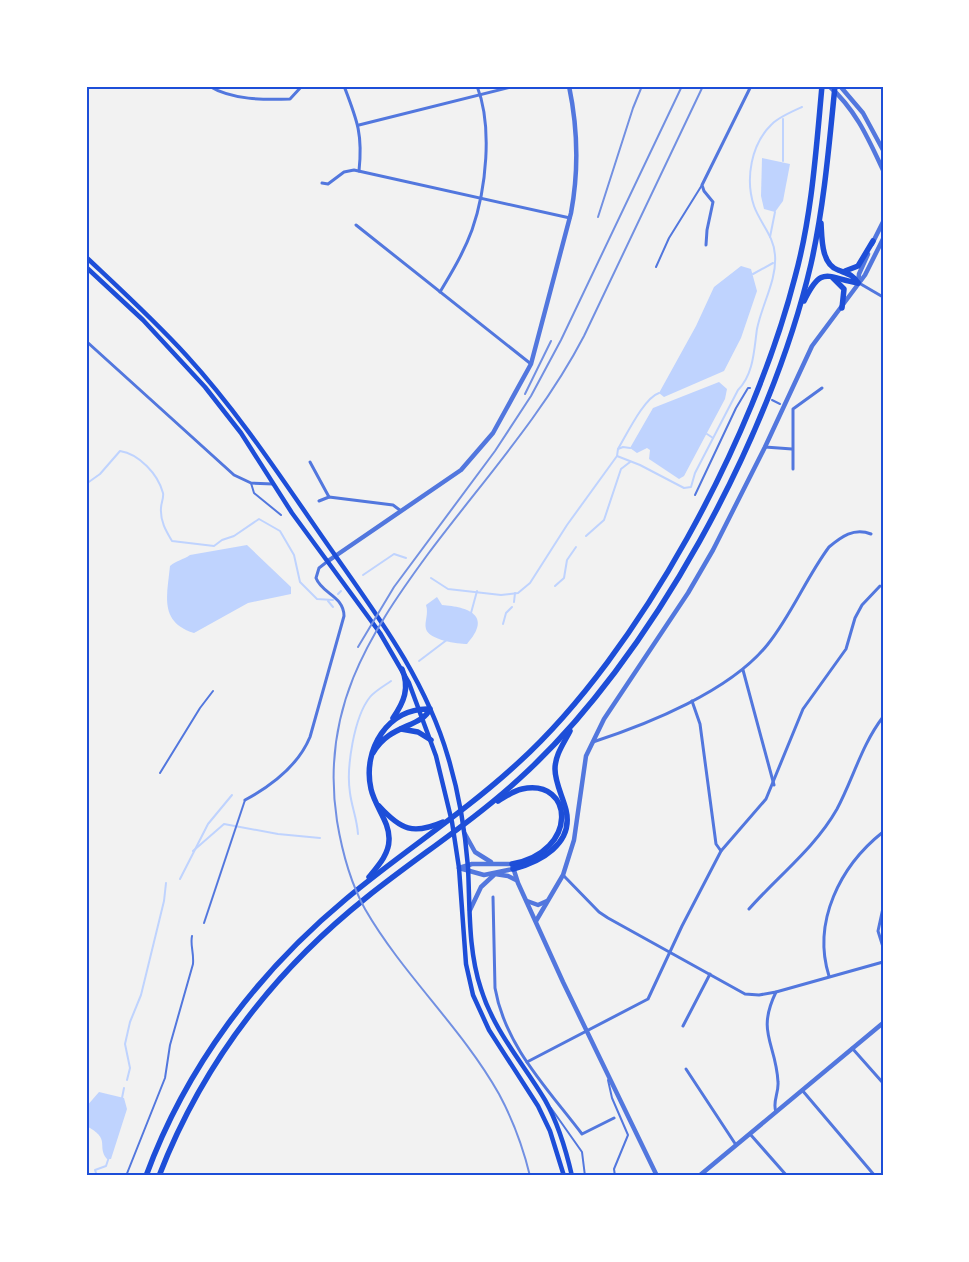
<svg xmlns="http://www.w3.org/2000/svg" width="969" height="1262" font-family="Jost,sans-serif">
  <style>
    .water { fill: #bfd3fe }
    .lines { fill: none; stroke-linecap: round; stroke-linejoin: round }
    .stream { stroke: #bfd3fe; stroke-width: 2 }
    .service { stroke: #5277de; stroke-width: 2 }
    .minor { stroke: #5277de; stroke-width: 3 }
    .tertiary { stroke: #5277de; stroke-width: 4.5 }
    .secondary { stroke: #1d4ed8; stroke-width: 4.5 }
    .trunk { stroke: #1d4ed8; stroke-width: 5.5 }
    .rail { stroke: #7290e2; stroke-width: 2 }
    .neatline { fill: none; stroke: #1d4ed8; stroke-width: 2 }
  </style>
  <rect width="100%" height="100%" fill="#f2f2f2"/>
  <g class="water">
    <polygon points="762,158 790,164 783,201 775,212 764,209 761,196"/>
    <polygon points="741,266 751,269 757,291 741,338 724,371 664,397 659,393 696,326 714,287"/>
    <polygon points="719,382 727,389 725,399 684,476 679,479 649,459 650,450 647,448 637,453 630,448 653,408"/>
    <path d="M247,545l44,42v7l-43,9 -54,30c-35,-11 -27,-37 -24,-67 7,-6 13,-6 20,-11z"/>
    <path d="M437,597l5,8c26,2 51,10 25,39 -9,0 -38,-4 -41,-15 -2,-7 3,-15 0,-24z"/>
    <path d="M99,1092l25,6 3,11 -16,50h-4c-11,-13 5,-20 -21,-33v-19z"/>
  </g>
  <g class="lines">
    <g class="stream">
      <polyline points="783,119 783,161"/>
      <polyline points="770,237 775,212"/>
      <polyline points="753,274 773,263"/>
      <polyline points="707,434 713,438"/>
      <polyline points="618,449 623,447 630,448"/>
      <path d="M617,456l1,-7c9,-15 26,-51 41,-56"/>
      <path d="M86,484l14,-10 20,-23c19,3 38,23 43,42 1,5 -2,10 -2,15 -1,13 5,23 11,33l42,5 8,-6 12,-4 25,-17 21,12 14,24 6,27 17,17 16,1"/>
      <polyline points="586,536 604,520 621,469 630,462"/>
      <polyline points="363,575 394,554 406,558"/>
      <path d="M431,578l17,11 53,6 17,-2 12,-10 37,-58 50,-69 23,9 44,23 7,-1 4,-14 43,-83c16,-16 16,-41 19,-61 5,-25 20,-49 18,-74 -1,-19 -15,-32 -21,-49 -9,-27 -3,-62 18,-82 7,-7 21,-13 30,-17"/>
      <polyline points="555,586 564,578 567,560 576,547"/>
      <polyline points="338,594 341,591"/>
      <polyline points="328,601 333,607"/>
      <polyline points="514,602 515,593"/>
      <polyline points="471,613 477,591"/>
      <polyline points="503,624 506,613 512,607"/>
      <polyline points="419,661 448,639"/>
      <path d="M358,834c-1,-15 -6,-26 -8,-41 -4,-25 4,-76 20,-96 5,-6 14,-11 21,-16"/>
      <polyline points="193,851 224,824 278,834 320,838"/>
      <polyline points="180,879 208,824 232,795"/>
      <polyline points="127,1080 130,1068 125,1044 130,1022 141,995 164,901 166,883"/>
      <polyline points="122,1098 124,1088"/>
      <polyline points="97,1176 95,1170 106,1166 109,1157"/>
    </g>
    <g class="service">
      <polyline points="656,267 669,238 702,185"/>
      <polyline points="772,400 780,404"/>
      <polyline points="251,483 254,493 281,515"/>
      <polyline points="695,495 736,408 748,388 750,388"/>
      <polyline points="160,773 200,708 213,691"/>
      <polyline points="204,923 245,800"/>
      <polyline points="608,1080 612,1098 628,1135 614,1169 615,1176"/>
      <polyline points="551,1108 582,1152 585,1176"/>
      <path d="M126,1176l39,-98 5,-33 23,-81c1,-12 -3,-19 -1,-28"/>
    </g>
    <g class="minor">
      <path d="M209,86c23,14 55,14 81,13l12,-13"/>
      <path d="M344,86c13,34 19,48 15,85"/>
      <polyline points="359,125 515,86"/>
      <polyline points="322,183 328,184 344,172 354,170 570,218"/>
      <polyline points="356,225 531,364"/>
      <polyline points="706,245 707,230 713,202 704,191 702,185 751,86"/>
      <polyline points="859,283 883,297"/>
      <path d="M440,292c12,-20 24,-40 32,-62 14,-40 21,-103 5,-144"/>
      <polyline points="86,341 234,475 251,483 273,484"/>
      <polyline points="765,447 792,449"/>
      <polyline points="310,462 329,497"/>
      <polyline points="793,469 793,409 822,388"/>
      <polyline points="319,501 329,497 393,505 401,511"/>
      <polyline points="743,670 774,785"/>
      <polyline points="692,701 700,724 716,844 721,851"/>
      <path d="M593,742c55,-18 138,-51 175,-98 24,-30 38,-66 61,-97 12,-10 25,-20 42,-13"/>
      <path d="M245,800c26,-14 53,-34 65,-63l34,-121c0,-20 -22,-22 -28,-38l3,-10 9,-7"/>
      <polyline points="563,875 599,912 608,918 745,994 759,995 776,992 883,962"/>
      <path d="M493,897l2,91c10,58 53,101 87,146l32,-16"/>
      <polyline points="883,908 878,931 883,947"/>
      <path d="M749,909c29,-33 66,-61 88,-100 16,-30 25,-65 46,-92"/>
      <path d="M829,976c-17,-54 11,-110 54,-144"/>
      <polyline points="683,1026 710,974"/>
      <polyline points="852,1048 883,1083"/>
      <polyline points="527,1062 648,999 682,926 721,851 766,799 803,709 846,649 855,618 862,605 880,586"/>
      <polyline points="686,1069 736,1145"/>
      <polyline points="802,1090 875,1176"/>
      <path d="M776,1112c-4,-10 3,-19 2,-30 -2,-39 -22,-49 -2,-90"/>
      <polyline points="750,1134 787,1176"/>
    </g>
    <g class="tertiary">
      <path d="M829,86c27,24 39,52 54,84"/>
      <polyline points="840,86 863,113 883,150"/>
      <polyline points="872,244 883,222"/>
      <polyline points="858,283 859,274 868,254"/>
      <path d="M328,561l133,-91 32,-37 38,-69 40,-151c8,-43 7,-84 -2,-127"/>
      <polyline points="465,834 475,852 491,862"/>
      <polyline points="459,868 472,864 512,864 518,883 563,982 657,1176"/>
      <polyline points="459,868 484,875 513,869"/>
      <polyline points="527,901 538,905 547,901"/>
      <polyline points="470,910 481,887 495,874 508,876 516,880"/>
      <polyline points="536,921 563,875 574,840 586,756 604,719 688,593 713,550 765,447 812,346 865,275 883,239"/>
      <polyline points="699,1176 883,1023"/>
    </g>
    <g class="secondary">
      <path d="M86,257c34,32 68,63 100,98 54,59 98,127 144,193 46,66 95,130 118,209 11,36 17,73 20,110 2,41 0,83 13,122 13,42 42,74 64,111 13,23 21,50 27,76"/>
      <polyline points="86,267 143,320 205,387 241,433 292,513 380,633 409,683 436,756 452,822 459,868 466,964 473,995 489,1030 538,1106 550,1131 564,1176"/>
    </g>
    <g class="trunk">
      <path d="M821,223c1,15 0,41 17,47 10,4 14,4 20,13"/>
      <polyline points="845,271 858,266 873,241"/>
      <polyline points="833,278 844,289 842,308"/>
      <path d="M804,301c18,-37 23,-23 54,-18"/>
      <path d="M393,718c11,-16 17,-30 9,-49"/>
      <polyline points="401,729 418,732 431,740"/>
      <path d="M498,801c7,-4 15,-10 24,-12 52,-11 57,63 -10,75"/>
      <path d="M379,806c22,24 34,29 64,16"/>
      <path d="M513,869c27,-7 61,-25 53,-59 -3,-13 -11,-27 -11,-41 0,-14 9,-26 15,-38"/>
      <path d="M369,877c9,-11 20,-23 20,-37 1,-18 -14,-33 -18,-51 -9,-39 17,-82 59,-80 -9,19 -41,15 -57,44"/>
      <path d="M146,1176c40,-109 111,-203 200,-277 56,-47 118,-86 172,-136 123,-112 236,-326 277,-486 17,-62 21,-127 27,-191"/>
      <path d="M159,1176c43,-111 115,-205 208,-279 50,-40 105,-75 152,-118 132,-119 252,-343 292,-515 13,-58 18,-118 24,-178"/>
    </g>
    <g class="rail">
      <polyline points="598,217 633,108 642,86"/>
      <polyline points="525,394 551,341"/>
      <polyline points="358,647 394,587 495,451 531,396 561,340 682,86"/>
      <path d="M530,1176c-7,-29 -17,-56 -31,-82 -37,-66 -96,-119 -134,-185 -15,-27 -23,-58 -28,-88 -17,-109 30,-184 91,-267 53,-71 115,-139 156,-218l119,-250"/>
    </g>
  </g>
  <rect width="969" height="1262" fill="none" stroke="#ffffff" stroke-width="175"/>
  <rect x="88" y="88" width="794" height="1086" class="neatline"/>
</svg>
